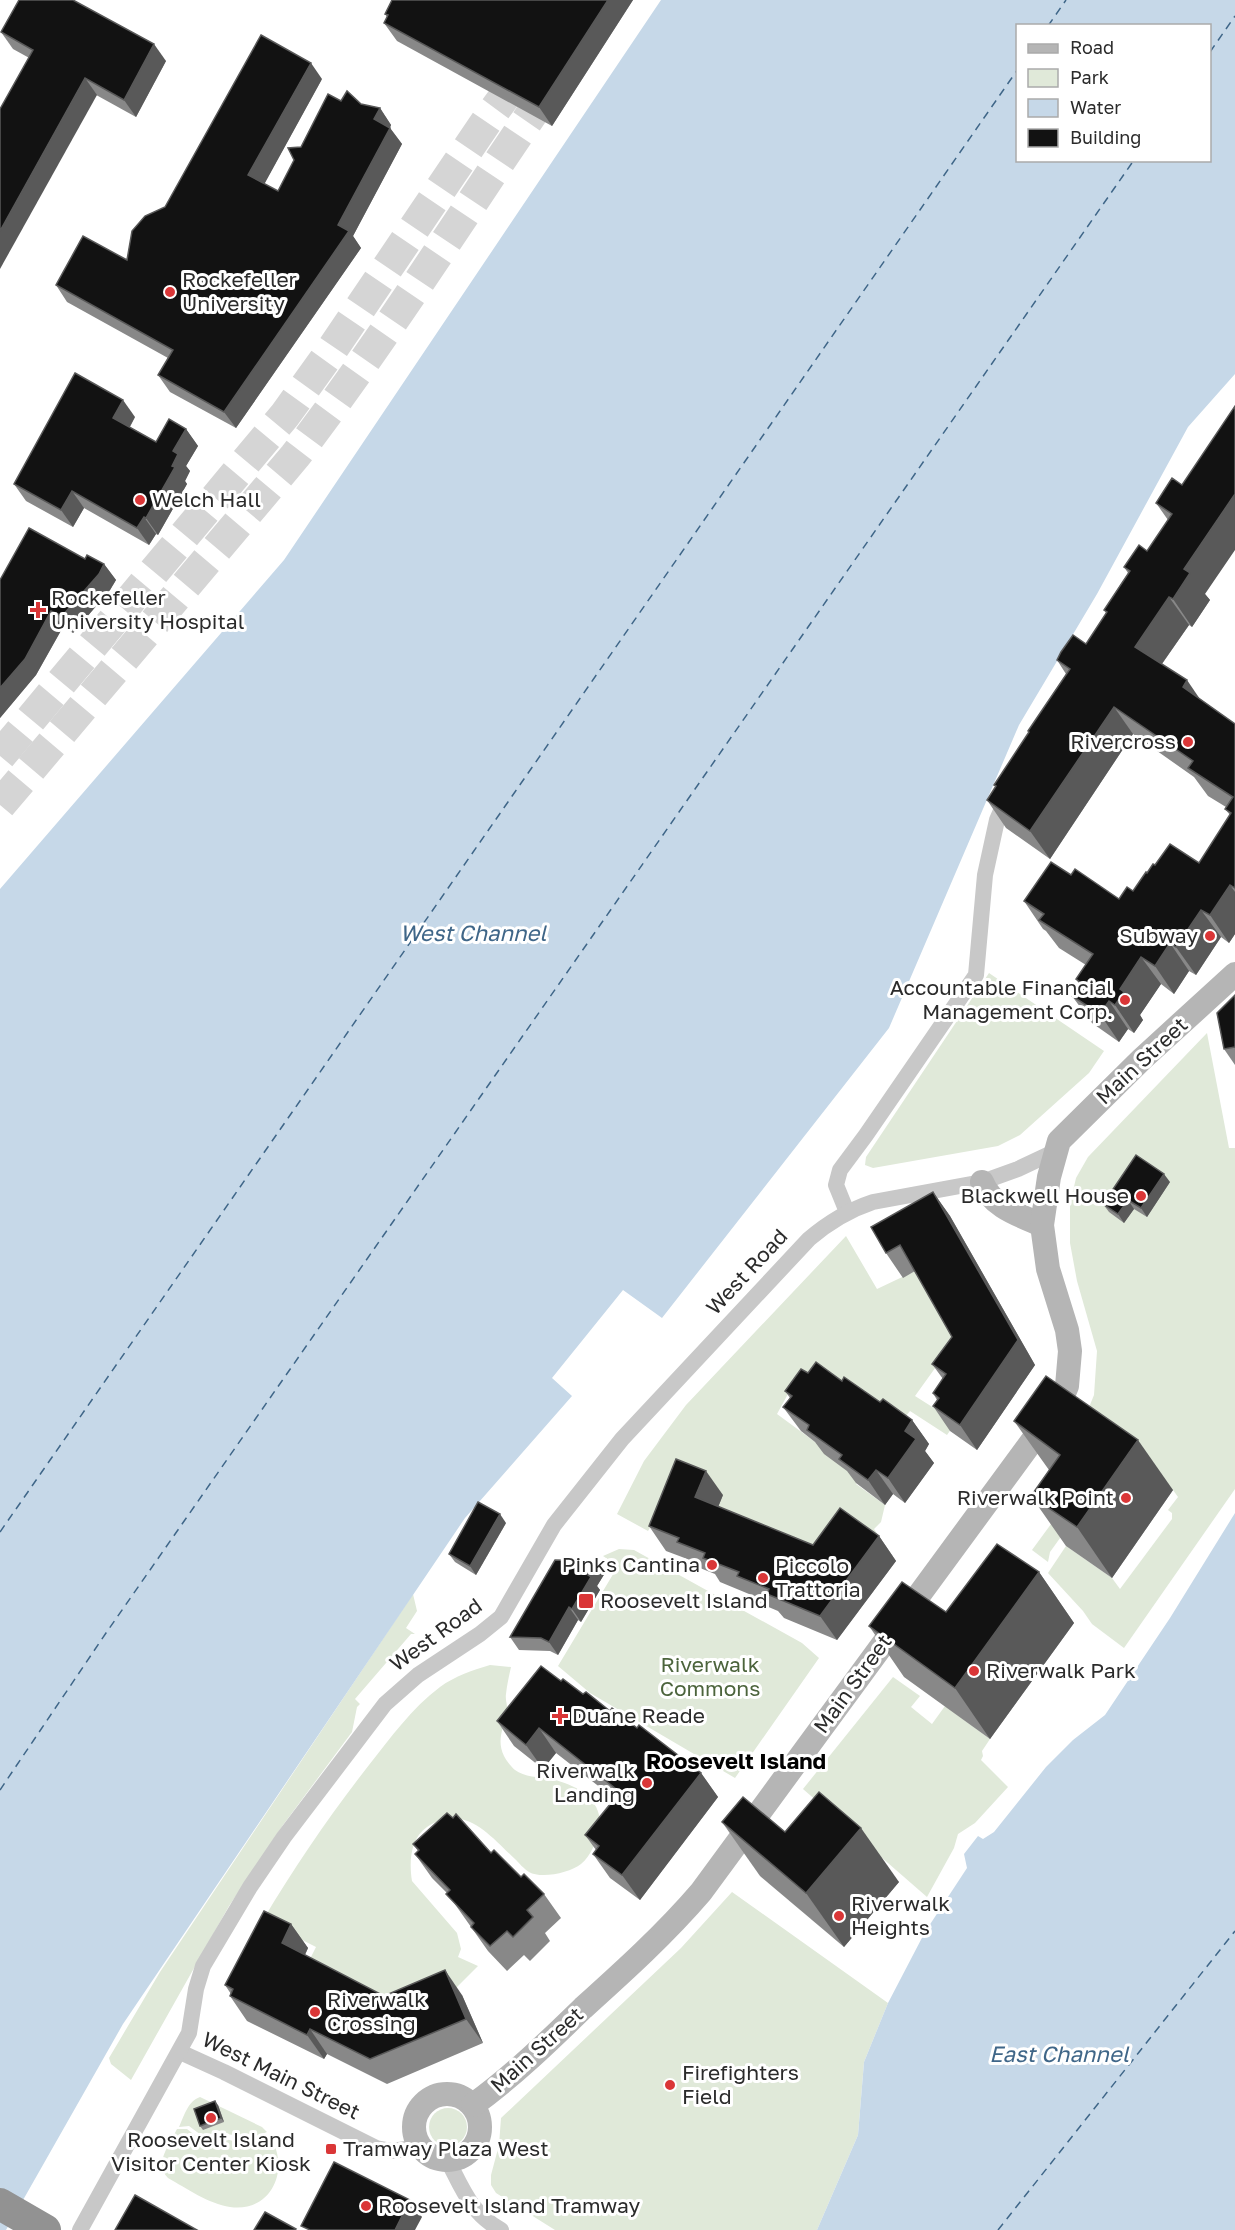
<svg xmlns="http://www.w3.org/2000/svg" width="1235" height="2230" font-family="'Golos Text',sans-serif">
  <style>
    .green { fill: #e0e9d9 }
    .water { fill: #c6d8e8; fill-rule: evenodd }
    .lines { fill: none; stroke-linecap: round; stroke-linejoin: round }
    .ferry { stroke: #3f6688; stroke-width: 1.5; stroke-dasharray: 8 6; stroke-linecap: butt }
    .highway-tunnel { stroke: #d5d5d5; stroke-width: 32; stroke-dasharray: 32 16; stroke-linecap: butt }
    .street { stroke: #c8c8c8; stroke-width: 16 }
    .secondary { stroke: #b5b5b5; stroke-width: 24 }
    .highway { stroke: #929292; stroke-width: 32 }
    .wall { fill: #888 }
    .shaded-wall { fill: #595959 }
    .building { fill: #121212; stroke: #595959; stroke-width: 1.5 }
    .poi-dot { fill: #da3637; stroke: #fff; stroke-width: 2 }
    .labels { text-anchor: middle; stroke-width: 6; stroke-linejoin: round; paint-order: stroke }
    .poi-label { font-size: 21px; fill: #2b2b2b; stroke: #fff; text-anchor: start }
    .street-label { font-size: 21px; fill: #2b2b2b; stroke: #fff }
    .park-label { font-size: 21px; fill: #4c643c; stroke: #fff }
    .water-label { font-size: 22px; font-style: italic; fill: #3f6688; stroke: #fff }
    .neighbourhood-label { font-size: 22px; font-weight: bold; fill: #000; stroke: #fff }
  </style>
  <rect width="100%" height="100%" fill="#fff"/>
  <g class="green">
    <polygon points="989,973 1104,1051 1089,1073 1020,1135 998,1146 873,1168 865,1165 866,1157"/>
    <polygon points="1207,1033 1229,1148 1235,1148 1235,1489 1124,1648 1092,1624 1083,1611 1048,1573 1066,1546 1112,1578 1120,1589 1172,1519 1172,1513 1168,1510 1178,1497 1173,1490 1081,1427 1094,1395 1097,1351 1077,1281 1070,1243 1070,1204 1076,1178 1088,1157"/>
    <polygon points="846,1236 877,1289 917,1270 956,1339 915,1396 956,1422 947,1435 910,1411 897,1427 800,1372 777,1414 826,1450 859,1479 856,1484 885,1505 881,1522 874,1529 896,1561 858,1533 835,1572 673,1490 648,1531 617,1514 644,1461 686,1405"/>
    <polygon points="1054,1520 1068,1527 1050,1552 1048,1562 1032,1550"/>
    <polygon points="619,1549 634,1550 802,1643 819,1658 735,1778 590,1693 558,1666 618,1566 603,1556"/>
    <polygon points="413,1594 417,1611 406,1628 415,1634 411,1634 355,1699 360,1704 357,1707 352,1732 283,1825 229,1906 131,2080 111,2064 109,2058 160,1972"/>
    <path d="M490,1665l21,2c-2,9 -4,18 -5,27 -1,6 2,12 1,18 -3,15 -11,28 -3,44 2,4 7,11 11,14 9,7 24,7 35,9 18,3 45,15 49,36 1,4 -1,9 -1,13 -1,13 -7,28 -17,36 -11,9 -40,15 -52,8 -5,-3 -10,-9 -14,-13 -25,-23 -50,-57 -88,-32 -17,12 -18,35 -15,54l45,52 4,16 -3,8 20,9 -22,22 -58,26 -91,-49 9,-18 -53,-27c32,-54 67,-105 106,-155 22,-28 43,-57 71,-78 15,-11 33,-17 50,-22z"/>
    <polygon points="893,1677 920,1696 911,1707 932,1724 945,1706 990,1739 982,1751 983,1756 981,1760 1008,1787 975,1823 958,1834 954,1848 927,1897 803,1789"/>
    <polygon points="732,1892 888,2003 864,2062 858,2135 817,2230 555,2230 496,2193 491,2185 491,2175 499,2145 501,2118 681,1948"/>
    <path d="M200,2097l62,30 5,5c-22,10 -26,3 -47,1 -7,0 -13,2 -19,2l-12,-9 -10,1c5,-11 9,-26 21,-30z"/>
    <circle cx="448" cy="2127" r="19"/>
    <path d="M177,2129h10l14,11 19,-3 16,5h9l18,-3 6,-4c22,32 4,78 -39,72 -21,-3 -44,-19 -62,-29 -15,-14 2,-34 9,-49z"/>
  </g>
  <g class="water">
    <path d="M661,0h574v374l-47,53 -91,167 -78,131 -130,303 -227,290 -39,-28 -71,88 20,18 -107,122 -342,506 -117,206h-6v-1341l284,-329zM1018,26h192v134h-192z"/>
    <polygon points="1235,1513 1235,2230 817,2230 858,2135 864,2062 888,2003 925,1932 967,1868 964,1854 978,1836 983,1839 994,1832 1046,1767 1073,1740 1105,1715 1170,1618"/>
  </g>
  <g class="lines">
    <g class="ferry">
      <polyline points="1048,26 1066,0"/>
      <polyline points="1210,52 1235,16"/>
      <polyline points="0,1532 1018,69"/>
      <polyline points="0,1790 106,1633 1134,160"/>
      <polyline points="998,2230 1235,1931"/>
    </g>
    <g class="highway-tunnel">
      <polyline points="0,756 285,415 331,351 488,119 576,0"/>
      <path d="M0,805l295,-349c93,-121 173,-251 260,-376"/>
    </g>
    <g class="street">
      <polyline points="847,1212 836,1185 840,1170 866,1135 976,975 985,875 997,820 1007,797"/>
      <polyline points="180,2052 224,2072 376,2148 392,2151 420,2147"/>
      <path d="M448,2161c15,29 23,52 53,69"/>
      <path d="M80,2230l109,-197 7,-44 7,-23 47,-79 34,-50 101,-133 33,-29 62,-41 21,-17 53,-92 68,-86 187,-200c20,-17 40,-29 64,-37l109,-20 36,-13 36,-17"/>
    </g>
    <g class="secondary">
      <path d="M982,1182c10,25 37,33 60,43"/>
      <circle cx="447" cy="2127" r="33"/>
      <path d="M473,2105c40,-29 75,-63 110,-97 41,-37 82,-74 118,-116l359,-489 7,-17 3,-35 -3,-21 -19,-61 -6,-44 7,-48 10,-36 83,-82 93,-85"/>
    </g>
    <polyline class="highway" points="0,2204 45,2230"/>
  </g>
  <g class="wall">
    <polygon points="392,0 633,0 552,126 397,41 384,23 387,17 385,14"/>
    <polygon points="1,32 166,61 136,117 13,49"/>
    <polygon points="322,79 264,184 278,191 301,147 341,101 361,104 380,108 391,125 390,128 402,144 353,236 361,248 236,428 170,392 158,375 168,358 67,302 56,285 127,260 165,207"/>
    <polygon points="135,417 130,427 156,442 186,429 198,446 186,466 190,471 185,481 187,484 158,535 156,534 149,545 84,508 73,527 26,501 14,484"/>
    <polygon points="1172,478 1205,594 1210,600 1192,627 1189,625 1162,664 1199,698 1235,724 1235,934 1229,943 1221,937 1196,975 1189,971 1174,994 1161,984 1140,1015 1143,1020 1134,1033 1128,1029 1119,1042 1092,1023 1072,996 1080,985 1076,979 1086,965 1059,948 1046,931 1043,929 1024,901 1071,875 1119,899 1133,891 1147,873 1155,865 1199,863 1230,815 1225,809 1226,807 1208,796 1194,777 1133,734 1050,859 1006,828 987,800 996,787 994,785 1029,733 1028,731 1066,674 1057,660 1086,644 1106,613 1104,610 1128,573 1124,567 1147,551 1168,520 1156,503"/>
    <polygon points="85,559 104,564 116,580 110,590 73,633 63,627 36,675 0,718 0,580"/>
    <polygon points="1235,995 1235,1065 1224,1049"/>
    <polygon points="1170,1182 1147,1217 1134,1209 1124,1223 1109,1212 1103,1204"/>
    <polygon points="933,1192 950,1216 1035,1365 977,1450 950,1431 933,1406 937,1400 933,1393 943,1379 932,1364 952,1337 915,1271 903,1278 886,1253"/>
    <polygon points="808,1373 842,1381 912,1420 929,1444 925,1451 934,1463 905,1503 893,1494 885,1505 856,1483 847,1471 824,1454 815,1442 801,1431 783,1407 790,1398 785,1391"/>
    <polygon points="1014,1421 1173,1490 1112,1578 1066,1546 1031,1496 1049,1470"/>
    <polygon points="723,1495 718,1507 813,1545 879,1536 896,1561 837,1640 784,1618 778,1611 754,1601 749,1594 720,1582 715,1574 695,1566 690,1560 666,1551 649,1526"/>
    <polygon points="506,1523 476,1575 455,1562 449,1554"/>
    <polygon points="1039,1572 1074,1623 990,1739 904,1677 869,1626 946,1612"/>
    <polygon points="605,1573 597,1586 600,1590 581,1622 578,1620 558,1655 550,1651 519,1650 510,1637"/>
    <polygon points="561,1681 637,1728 701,1773 718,1797 640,1900 610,1878 593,1854 596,1850 585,1835 615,1799 556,1753 543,1769 514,1746 497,1721"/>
    <polygon points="722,1822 785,1832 899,1882 844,1947 760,1876"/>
    <polygon points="413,1844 491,1853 544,1894 561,1918 545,1933 550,1941 530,1961 524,1955 507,1971 488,1951 447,1893 432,1878 415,1854 418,1851"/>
    <polygon points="291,1924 308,1948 305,1955 384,1996 462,1995 483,2043 387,2084 327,2054 324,2059 247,2021 230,1996 231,1994 225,1985"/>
    <polygon points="218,2105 224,2122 203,2130 200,2126"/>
  </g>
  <g class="shaded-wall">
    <polygon points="608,0 633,0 552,126 539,107"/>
    <polygon points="154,44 166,61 136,117 124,100"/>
    <polygon points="311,63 322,79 260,192 248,175"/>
    <polygon points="85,78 97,95 0,269 0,231"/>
    <polygon points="380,108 391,125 386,136 374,119"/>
    <polygon points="390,128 402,144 353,236 361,248 236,428 224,412 338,225"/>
    <polygon points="123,400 135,417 125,435 113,418"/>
    <polygon points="186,429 198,446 186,466 190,471 185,481 187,484 158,535 146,518 172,466 173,451"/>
    <polygon points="72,491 84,508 73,527 61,510"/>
    <polygon points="1235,494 1235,550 1205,594 1210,600 1192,627 1173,599 1184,569"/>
    <polygon points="144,517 156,534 149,545 137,528"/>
    <polygon points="104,564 116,580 110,590 73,633 62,616"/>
    <polygon points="1169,597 1189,625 1154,675 1135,647"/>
    <polygon points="51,611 63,627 36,675 0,718 0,688"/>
    <polygon points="1187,680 1206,708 1183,687"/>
    <polygon points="1114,707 1133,734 1050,859 1030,831"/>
    <polygon points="1230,885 1235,892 1235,934 1229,943 1210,915"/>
    <polygon points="1201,910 1221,937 1196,975 1176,947"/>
    <polygon points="1170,943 1189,971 1174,994 1155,966"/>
    <polygon points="1141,957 1161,984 1140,1015 1143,1020 1134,1033 1115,1005 1120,989"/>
    <polygon points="1109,1001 1128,1029 1119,1042 1100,1014"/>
    <polygon points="1164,1174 1170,1182 1147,1217 1141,1208"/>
    <polygon points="933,1192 950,1216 1035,1365 977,1450 960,1425 1018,1340"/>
    <polygon points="1128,1200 1134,1209 1124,1223 1118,1214"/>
    <polygon points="912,1420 929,1444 925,1451 934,1463 905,1503 888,1478 905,1431"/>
    <polygon points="1138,1440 1173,1490 1112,1578 1077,1527"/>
    <polygon points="876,1470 893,1494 885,1505 868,1480"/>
    <polygon points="706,1471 723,1495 712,1522 695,1497"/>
    <polygon points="500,1514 506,1523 476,1575 470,1566"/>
    <polygon points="879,1536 896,1561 837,1640 820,1616"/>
    <polygon points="596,1561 605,1573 597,1586 600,1590 581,1622 572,1609 588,1575"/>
    <polygon points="1039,1572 1074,1623 990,1739 955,1688"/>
    <polygon points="569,1607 578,1620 558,1655 549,1642"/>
    <polygon points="539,1728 556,1753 543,1769 526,1745"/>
    <polygon points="701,1773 718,1797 640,1900 622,1875"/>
    <polygon points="861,1828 899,1882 844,1947 806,1893"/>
    <polygon points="291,1924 308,1948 299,1967 282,1943"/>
    <polygon points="445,1970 462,1995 483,2043 466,2019"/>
    <polygon points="310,2029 327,2054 324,2059 307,2035"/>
    <polygon points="215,2101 218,2105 224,2122 221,2118"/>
    <polygon points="410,2200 422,2217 415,2230 395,2230"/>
  </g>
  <g class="building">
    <polygon points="19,0 73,0 154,44 124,100 85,78 0,231 0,109 33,50 1,32"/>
    <polygon points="392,0 608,0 539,107 384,23 388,15 385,14"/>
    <polygon points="261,35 311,63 248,175 278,191 294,160 288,148 301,147 328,94 341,101 347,91 361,104 380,108 374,119 390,128 338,225 349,231 224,412 158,375 173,350 56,285 83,236 127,260 132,231 145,216 165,207"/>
    <polygon points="75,373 123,400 113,418 156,442 169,419 186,429 173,451 178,454 172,466 175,467 146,518 144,517 137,528 72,491 61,510 14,484"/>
    <polygon points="1235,406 1235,494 1184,569 1190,573 1173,599 1169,597 1135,647 1187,680 1183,687 1235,724 1235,888 1230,885 1210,915 1201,910 1176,947 1170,943 1155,966 1141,957 1120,989 1124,992 1115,1005 1109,1001 1100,1014 1072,996 1081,983 1076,979 1093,954 1039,920 1044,914 1024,901 1051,862 1071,875 1075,869 1119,899 1127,887 1133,891 1146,872 1147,873 1153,864 1155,865 1170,844 1199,863 1231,813 1225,809 1233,797 1188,768 1193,761 1114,707 1030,831 987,800 996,786 994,785 1029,732 1028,731 1070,669 1057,660 1061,652 1073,635 1086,644 1107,612 1104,610 1130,571 1124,567 1139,545 1147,551 1172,514 1156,503 1172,478 1182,485"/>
    <polygon points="29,528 85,559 87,555 104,564 99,574 62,616 51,611 25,659 0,688 0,580"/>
    <polygon points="1235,995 1235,1047 1224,1049 1217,1013"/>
    <polygon points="1136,1155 1164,1174 1141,1208 1128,1200 1118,1214 1103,1204"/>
    <polygon points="933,1192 1018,1340 960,1425 933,1406 939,1398 933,1393 946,1374 932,1364 952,1337 900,1245 886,1253 871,1227"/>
    <polygon points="816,1362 842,1381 844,1377 880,1402 883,1399 912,1420 905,1431 916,1439 888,1478 876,1470 868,1480 839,1459 842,1455 807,1430 809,1425 783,1407 792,1396 785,1391 801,1369 808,1373"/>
    <polygon points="1046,1376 1138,1440 1077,1527 1031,1496 1060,1455 1014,1421"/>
    <polygon points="676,1459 706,1471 695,1497 813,1545 840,1508 879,1536 820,1616 767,1594 769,1589 737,1576 739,1572 703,1558 705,1553 677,1542 679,1538 649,1526"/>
    <polygon points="478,1502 500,1514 470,1566 449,1554"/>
    <polygon points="997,1544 1039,1572 955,1688 869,1626 902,1582 946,1612"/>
    <polygon points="555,1560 596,1561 588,1575 591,1577 572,1609 569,1607 549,1642 541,1638 510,1637"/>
    <polygon points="541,1666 561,1681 563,1679 583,1694 586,1692 610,1711 612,1708 637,1728 639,1725 701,1773 622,1875 593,1854 599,1846 585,1835 620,1792 539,1728 526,1745 497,1721"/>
    <polygon points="819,1792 861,1828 806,1893 722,1822 743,1797 785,1832"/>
    <polygon points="447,1813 453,1818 456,1814 491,1853 494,1850 521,1877 524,1874 544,1894 527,1910 533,1917 513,1937 507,1931 490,1946 471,1927 474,1923 446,1894 450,1890 415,1854 419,1850 413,1844"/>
    <polygon points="264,1911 291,1924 282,1943 384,1996 445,1970 466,2019 370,2059 310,2029 307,2035 230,1996 233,1989 225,1985"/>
    <polygon points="215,2101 221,2118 200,2126 194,2109"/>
    <polygon points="334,2162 410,2200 395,2230 310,2230 301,2226"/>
    <polygon points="135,2195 197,2230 115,2230"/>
    <polygon points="265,2212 296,2229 295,2230 254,2230"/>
  </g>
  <g class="poi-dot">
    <circle cx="170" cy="292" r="6"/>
    <circle cx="140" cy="500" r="6"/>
    <path d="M35 601h6v6h6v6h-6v6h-6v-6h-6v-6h6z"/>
    <circle cx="1188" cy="742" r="6"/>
    <circle cx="1210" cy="936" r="6"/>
    <circle cx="1125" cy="1000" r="6"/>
    <circle cx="1141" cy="1196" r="6"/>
    <circle cx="1126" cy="1498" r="6"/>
    <circle cx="712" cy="1565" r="6"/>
    <circle cx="763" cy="1578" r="6"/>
    <rect x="578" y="1593" width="16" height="16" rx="3"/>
    <circle cx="974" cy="1671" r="6"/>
    <path d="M557 1707h6v6h6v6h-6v6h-6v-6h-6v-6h6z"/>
    <circle cx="647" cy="1783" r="6"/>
    <circle cx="839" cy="1916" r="6"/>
    <circle cx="315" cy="2012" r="6"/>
    <circle cx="670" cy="2085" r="6"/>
    <circle cx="211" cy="2118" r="6"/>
    <rect x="325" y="2143" width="12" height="12" rx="3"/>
    <circle cx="366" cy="2206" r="6"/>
  </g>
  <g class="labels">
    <g class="poi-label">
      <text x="182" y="287">Rockefeller<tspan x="182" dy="24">University</tspan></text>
      <text x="152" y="507">Welch Hall</text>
      <text x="51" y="605">Rockefeller<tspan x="51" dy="24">University Hospital</tspan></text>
      <text x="1176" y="749" text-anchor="end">Rivercross</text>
      <text x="1198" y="943" text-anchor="end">Subway</text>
      <text x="1113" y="995" text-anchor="end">Accountable Financial<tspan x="1113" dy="24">Management Corp.</tspan></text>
      <text x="1129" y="1203" text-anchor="end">Blackwell House</text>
      <text x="1114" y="1505" text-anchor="end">Riverwalk Point</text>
      <text x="700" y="1572" text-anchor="end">Pinks Cantina</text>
      <text x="775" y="1573">Piccolo<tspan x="775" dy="24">Trattoria</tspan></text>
      <text x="600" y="1608">Roosevelt Island</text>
      <text x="986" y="1678">Riverwalk Park</text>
      <text x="572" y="1723">Duane Reade</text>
      <text x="635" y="1778" text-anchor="end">Riverwalk<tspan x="635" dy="24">Landing</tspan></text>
      <text x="851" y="1911">Riverwalk<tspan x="851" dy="24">Heights</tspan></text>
      <text x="327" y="2007">Riverwalk<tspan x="327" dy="24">Crossing</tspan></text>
      <text x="682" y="2080">Firefighters<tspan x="682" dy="24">Field</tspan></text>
      <text x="211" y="2147" text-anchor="middle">Roosevelt Island<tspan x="211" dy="24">Visitor Center Kiosk</tspan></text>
      <text x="343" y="2156">Tramway Plaza West</text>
      <text x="378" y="2213">Roosevelt Island Tramway</text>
    </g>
    <g class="street-label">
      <text transform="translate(1142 1061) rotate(-43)" y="7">Main Street</text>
      <text transform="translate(747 1272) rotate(-47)" y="7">West Road</text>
      <text transform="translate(436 1635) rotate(-36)" y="7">West Road</text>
      <text transform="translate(853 1684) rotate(-54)" y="7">Main Street</text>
      <text transform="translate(537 2050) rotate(-42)" y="7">Main Street</text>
      <text transform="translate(281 2076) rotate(26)" y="7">West Main Street</text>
    </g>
    <g class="park-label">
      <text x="710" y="1672">Riverwalk<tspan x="710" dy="24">Commons</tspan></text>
    </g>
    <g class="water-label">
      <text x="473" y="941">West Channel</text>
      <text x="1059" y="2062">East Channel</text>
    </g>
    <g class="neighbourhood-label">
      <text x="736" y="1769">Roosevelt Island</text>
    </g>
  </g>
  <rect x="1016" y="24" width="195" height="138" fill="#ffffff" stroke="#aaaaaa" stroke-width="1.5"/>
  <rect x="1028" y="44" width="30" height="9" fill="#b5b5b5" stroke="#aaaaaa" stroke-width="1.5"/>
  <text x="1070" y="54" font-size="18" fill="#2b2b2b">Road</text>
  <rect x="1028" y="69" width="30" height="18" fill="#e0e9d9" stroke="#aaaaaa" stroke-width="1.5"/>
  <text x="1070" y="84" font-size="18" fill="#2b2b2b">Park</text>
  <rect x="1028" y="99" width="30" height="18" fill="#c6d8e8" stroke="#aaaaaa" stroke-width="1.5"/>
  <text x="1070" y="114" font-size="18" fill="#2b2b2b">Water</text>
  <rect x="1028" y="129" width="30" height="18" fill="#121212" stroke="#aaaaaa" stroke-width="1.5"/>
  <text x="1070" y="144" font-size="18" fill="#2b2b2b">Building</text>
</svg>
